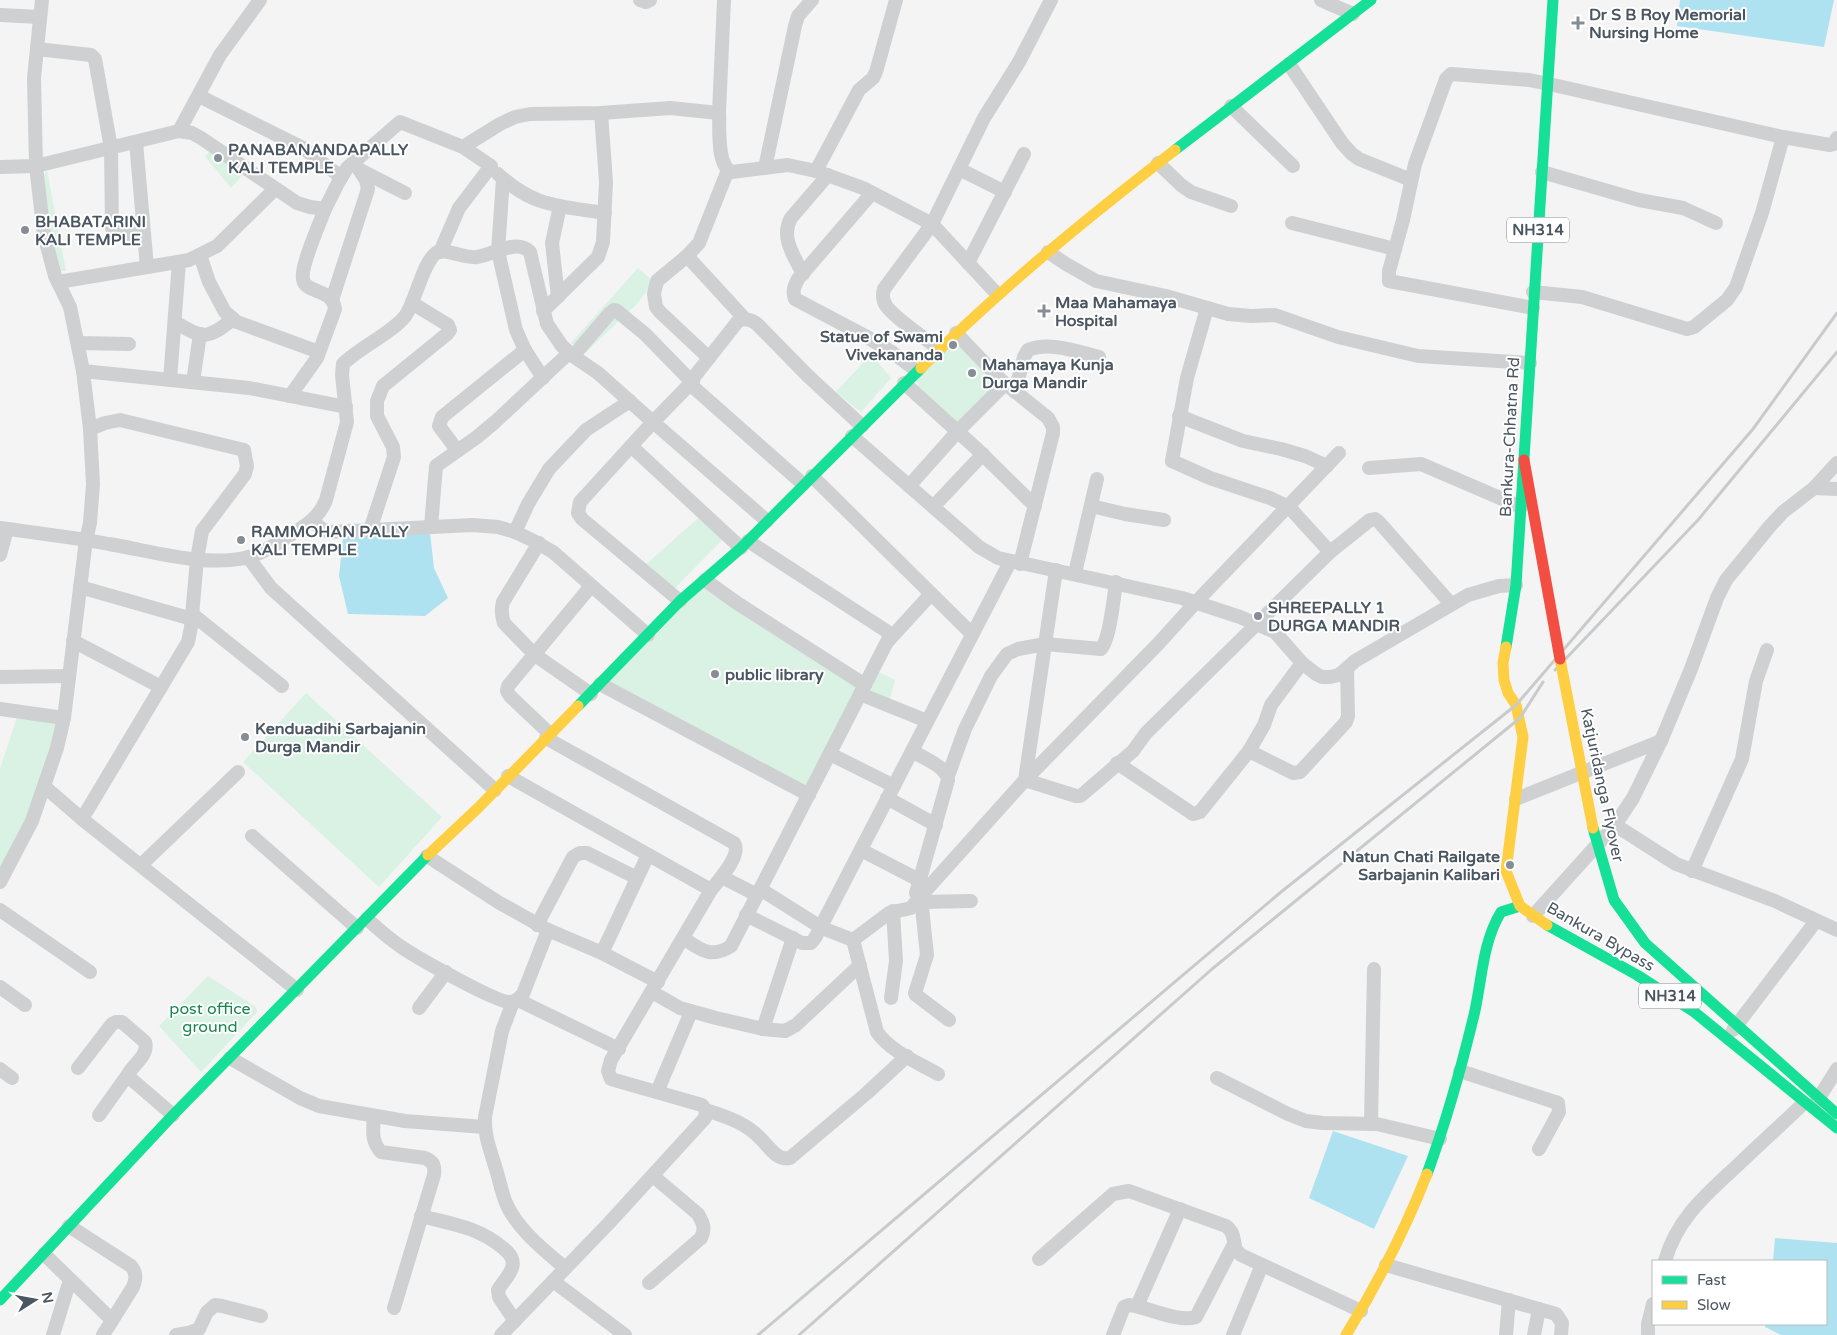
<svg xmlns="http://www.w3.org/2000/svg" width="1837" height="1335" font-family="'Varela Round',sans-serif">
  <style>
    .green { fill: #d9f2e3 }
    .water { fill: #aee2f0 }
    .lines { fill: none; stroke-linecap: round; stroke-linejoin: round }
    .street { stroke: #ced0d2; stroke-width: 14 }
    .fast { stroke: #16e098; stroke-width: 11 }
    .slow { stroke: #ffcf43; stroke-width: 11 }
    .rail { stroke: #c9cacc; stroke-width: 3 }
    .fast-bridge { stroke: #16e098; stroke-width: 11 }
    .slow-bridge { stroke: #ffcf43; stroke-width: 11 }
    .jam-bridge { stroke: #f24e42; stroke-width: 11 }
    .poi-dot { fill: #868d94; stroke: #fff; stroke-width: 2 }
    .labels { text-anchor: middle; stroke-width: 4; stroke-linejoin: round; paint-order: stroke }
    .shield { fill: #fff; stroke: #808990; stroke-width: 1 }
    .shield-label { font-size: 15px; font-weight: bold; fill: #4a5661 }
    .poi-label { font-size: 16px; font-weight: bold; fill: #4a5661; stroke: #fff; text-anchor: start }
    .street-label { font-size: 16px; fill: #4a5661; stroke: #fff }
    .park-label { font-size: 16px; fill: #17864f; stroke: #fff }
  </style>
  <rect width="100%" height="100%" fill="#f4f4f4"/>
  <g class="green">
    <polygon points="214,147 246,171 231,188 205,156"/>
    <polygon points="47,170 66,271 57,271 41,180"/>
    <polygon points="638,268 654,282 635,306 585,353 580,347 571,343"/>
    <polygon points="956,337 1002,384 957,428 917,391 919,366"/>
    <polygon points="871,354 891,378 861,412 836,392"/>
    <polygon points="704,513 728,534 670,593 643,567"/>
    <polygon points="699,579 860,687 806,790 597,679"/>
    <polygon points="875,670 895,680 889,703 863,693"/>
    <polygon points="306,693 442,817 379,887 243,762"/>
    <path d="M17,717l42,5c-12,52 -34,104 -59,152v-105z"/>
    <polygon points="208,976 256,1007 257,1012 201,1072 159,1026"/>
  </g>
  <g class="water">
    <polygon points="1680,0 1834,0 1824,47 1677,26"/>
    <polygon points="430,533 434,568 448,598 425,616 348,614 339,576 343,538"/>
    <polygon points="1333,1131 1408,1156 1374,1229 1309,1198"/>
    <polygon points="1775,1238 1837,1243 1837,1335 1781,1335 1765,1327 1766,1324 1826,1324 1826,1261 1773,1261"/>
  </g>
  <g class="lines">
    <g class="street">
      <polyline points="640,0 646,2 650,0"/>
      <polyline points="1321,0 1353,14"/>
      <polyline points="0,15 40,17"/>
      <path d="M37,49l54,6 4,4 16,89 1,80c5,10 22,5 31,5"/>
      <polyline points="1289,64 1342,143 1352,154 1359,159 1411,180"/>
      <polyline points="199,96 303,148 341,177"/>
      <polyline points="1231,106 1293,166"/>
      <polyline points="719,113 724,0"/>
      <polyline points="179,131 220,55 260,0"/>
      <polyline points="1783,137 1830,145 1834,144 1837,138"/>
      <polyline points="136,142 147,267"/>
      <polyline points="1158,163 1181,185 1191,192 1231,206"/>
      <path d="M0,167l36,-1 143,-35 13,2 9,5 96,65 13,4 15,2c-5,14 -25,58 -22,70 2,15 30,9 32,30l-18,49 -27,38"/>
      <polyline points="765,168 795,26 798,16 812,0"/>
      <polyline points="959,169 1005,192"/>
      <polyline points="360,170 405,193"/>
      <polyline points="816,171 859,90 873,78 876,72 896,0"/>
      <polyline points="1542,172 1639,200 1683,208 1716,223"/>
      <path d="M498,174c35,33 62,32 107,39"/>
      <polyline points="503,179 498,251 516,330 525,350 543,378"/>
      <path d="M872,193l-74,86c-4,8 -6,12 -3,20l72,38 26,16 24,18"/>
      <path d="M325,209l12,-24 10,-17 53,-46 63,25 37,-23 15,-7 15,-3 71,-1 69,-5 49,5c1,15 -3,53 13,59l56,-7 28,6 47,17 69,36 -48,65c-2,6 -1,13 3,18 10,13 38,31 52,42"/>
      <polyline points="1292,223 1395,249"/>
      <polyline points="440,252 459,208 491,166 463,147"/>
      <polyline points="1048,252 1066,264 1096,281 1166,296 1228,314 1251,316 1275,315 1338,337 1418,356 1530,363"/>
      <polyline points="200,255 209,282 225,312 237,322 319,352"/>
      <polyline points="687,256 744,318"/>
      <polyline points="968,263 1024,154"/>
      <path d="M803,274c-9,-18 -23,-37 -12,-56l37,-43"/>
      <polyline points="58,282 189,260 217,246 275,189"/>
      <polyline points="997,294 932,224 984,118 1019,62 1051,0"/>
      <polyline points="558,297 552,243 560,206"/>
      <polyline points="332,300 368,189 366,180 354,162"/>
      <polyline points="1207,308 1187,378 1172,461 1210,478 1270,498 1289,507 1330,552"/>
      <polyline points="1533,308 1389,281 1389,271 1403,220 1415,164 1446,79 1451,74 1529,80 1549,84 1783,137 1762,213 1736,287 1727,300 1694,327 1687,329 1582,297 1533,292"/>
      <polyline points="543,311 598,257 603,242 606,182 601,113"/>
      <path d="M175,322c28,17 32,18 58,-3"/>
      <polyline points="956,333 1002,381 1048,418 1053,427 1053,433 1020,564"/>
      <polyline points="78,343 129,344"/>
      <polyline points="709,358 660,312 656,307 654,294 657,281 687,256 699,243 728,170"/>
      <polyline points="83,371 249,388 346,407"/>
      <polyline points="170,380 179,262"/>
      <polyline points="193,382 200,334"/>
      <polyline points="904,383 978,450 1035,506"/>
      <path d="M1015,392l9,-35 4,-7c22,-9 50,2 71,7"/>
      <polyline points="1179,416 1243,441 1281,449 1305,456 1327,466"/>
      <polyline points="852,436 979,547 998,558 1182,598 1240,617 1275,632 1302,663 1316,674 1322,677 1330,677 1339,675 1355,661 1468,595 1499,586 1516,585"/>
      <polyline points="631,446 741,548"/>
      <polyline points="457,450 439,426 442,417 525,350"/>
      <polyline points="1369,468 1421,464 1521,507"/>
      <polyline points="812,476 972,634"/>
      <path d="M803,484l-111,-98 2,-9 44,-56c8,-3 13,-2 19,3l50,51 55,51"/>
      <polyline points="909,486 958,431 1005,384"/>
      <polyline points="1814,488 1837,489"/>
      <polyline points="1091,506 1125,514 1164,520"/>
      <polyline points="933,507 983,454"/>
      <polyline points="312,521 322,529 329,532 473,525 498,527 515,532 532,540 553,552 648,635"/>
      <polyline points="431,527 436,466 477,437 495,422 569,353"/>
      <path d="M0,528c36,5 73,9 109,16 43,7 97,24 140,13 15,-4 30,-15 43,-23 15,-9 28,-18 34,-34l21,-78 -5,-47 1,-11c17,-17 51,-32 63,-49 10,-16 17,-52 30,-62 8,-6 28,6 41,4 16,-2 40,-19 53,-5l17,72 15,22 11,10 25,17 55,49 39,-40 -47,-48 -28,-23 -3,-1 -4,3 -37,43"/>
      <polyline points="370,530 394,457 393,447 377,416 377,401 383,386 447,334 450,330 448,325 412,303"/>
      <polyline points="515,532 528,504 549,469 586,430 630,401"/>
      <path d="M539,543l-36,59c-2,8 -2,13 1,21l31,32 56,39"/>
      <polyline points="0,555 7,529"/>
      <polyline points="248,557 271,588 495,790"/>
      <polyline points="1056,570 1025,780 1076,796 1080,796 1084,793 1133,751 1146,733 1330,552 1370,520 1375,519 1379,522 1451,604"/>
      <polyline points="1075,573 1097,479"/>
      <polyline points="705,580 737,603 865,685"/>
      <polyline points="80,587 192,619"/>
      <polyline points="680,601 582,519 578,513 580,502 653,422 767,521"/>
      <polyline points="192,614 282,686"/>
      <polyline points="73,641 161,687"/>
      <polyline points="888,641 931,594"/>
      <polyline points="0,677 69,676"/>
      <polyline points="600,684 809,795"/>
      <polyline points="860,694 927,721"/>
      <polyline points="0,709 64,718"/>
      <polyline points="550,734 510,696 507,691 508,686 591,586"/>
      <path d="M546,738l188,105c8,12 -15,37 -23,47"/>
      <path d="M912,751c11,7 34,15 36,29l-32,113 3,5 106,-118 133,-136 39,-43 142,-148"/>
      <polyline points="1249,751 1293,773 1300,772 1346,722 1348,716 1347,668"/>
      <polyline points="830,754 894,786"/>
      <polyline points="1117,763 1193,814 1200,812 1249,751 1264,725 1271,705 1302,663"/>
      <path d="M948,776l17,-47 26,-53 16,-22 11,-5 27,-5 56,5c9,-10 13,-53 15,-67"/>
      <polyline points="45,787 82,819 297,990"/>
      <polyline points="887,798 936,825"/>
      <polyline points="1516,799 1661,741"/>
      <polyline points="82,819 188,642 191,627 197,559 202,531 245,474 247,466 244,450 120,420 105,423 90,429"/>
      <polyline points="1615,825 1676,864 1775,901 1837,930"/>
      <polyline points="252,836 357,928"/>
      <polyline points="861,850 919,880"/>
      <polyline points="141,865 238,772"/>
      <polyline points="1692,871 1742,759 1756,681 1767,650"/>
      <polyline points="722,877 757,895"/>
      <polyline points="0,882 32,821 57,748 64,718 86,540 90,523 93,484 90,429 83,371 70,307 55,276 44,235 36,166 34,78 42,0"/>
      <polyline points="760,889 822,928 853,940 889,913 911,908 919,898"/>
      <polyline points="921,898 927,955 915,993 916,995 949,1020"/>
      <polyline points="921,902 971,901"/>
      <polyline points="0,910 90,972"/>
      <polyline points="746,915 802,943 811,943 815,938 1010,562"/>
      <polyline points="1533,916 1615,825 1633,798 1661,741 1691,669 1717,598 1726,580 1770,526 1783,512 1814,488 1837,463"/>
      <path d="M367,919c10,9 21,19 33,27 14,10 97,57 110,56 6,0 9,-4 13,-8l25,-64 -50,-28 -71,-46"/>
      <polyline points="537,925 573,857 580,853 587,853 637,878"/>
      <polyline points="548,930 602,953 658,982"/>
      <path d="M683,938c18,12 28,21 48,8l160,-312 -143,-93"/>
      <path d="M853,940l24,92c14,20 40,30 61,42"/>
      <polyline points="602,953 648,855"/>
      <polyline points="0,987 25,1005"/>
      <polyline points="652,992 680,1008 716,1018 763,1029 785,1031 796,1025 860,965"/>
      <polyline points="891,998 896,961 893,911"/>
      <polyline points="518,1000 619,1049"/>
      <path d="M513,1002l-11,29 -17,86c-1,18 5,32 10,49 4,12 6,25 11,37 11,26 38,47 59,65"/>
      <polyline points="419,1008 446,972"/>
      <polyline points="763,1029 793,938"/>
      <polyline points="1733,1030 1816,921"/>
      <polyline points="230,1058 300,1098 319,1106 405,1121 484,1127"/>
      <path d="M78,1068l34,-44 4,-2h6l23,20c4,12 -10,21 -16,31l1,5 43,37"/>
      <polyline points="0,1069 12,1078"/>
      <polyline points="1460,1071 1558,1103 1559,1112 1539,1149"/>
      <polyline points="1217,1078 1288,1114 1306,1121 1323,1123 1377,1124 1440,1139"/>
      <polyline points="657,1092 691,1012"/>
      <polyline points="1815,1104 1837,1069"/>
      <path d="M706,1110c20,7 38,12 53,27 9,8 17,24 31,21l77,-65 40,-37"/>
      <polyline points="99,1115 129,1073"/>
      <path d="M374,1116c-1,14 -3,25 7,36l44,6c9,4 10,8 9,17l-40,133"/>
      <polyline points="1371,1124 1374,969"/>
      <path d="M421,1216c31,8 57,11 82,32 6,5 12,11 9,20 -2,7 -10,15 -14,22l1,7 16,24"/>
      <path d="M69,1226l62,40c6,7 5,13 2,21l-30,48"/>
      <polyline points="44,1254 112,1320"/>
      <path d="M1039,1259l74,-65 16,-3 97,35c9,7 7,14 10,24l5,5 120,56"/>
      <path d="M1665,1261c12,-43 42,-67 74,-97 21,-20 43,-40 65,-61"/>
      <polyline points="1386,1265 1556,1314 1562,1323 1561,1335"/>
      <polyline points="553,1281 625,1335"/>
      <path d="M649,1283l52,-45c5,-10 2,-15 -3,-24l-45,-38"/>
      <polyline points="1137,1306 1180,1209"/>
      <polyline points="53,1335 70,1280"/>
      <polyline points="176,1335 188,1333 199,1329 207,1312 215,1305 222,1306 261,1316"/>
      <polyline points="501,1335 609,1223 705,1118 706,1110 702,1105 611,1079 608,1071 611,1060 711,890 508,776"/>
      <path d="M1113,1335l11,-28 5,-2c19,2 48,18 67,12l38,-73"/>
      <polyline points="1233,1335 1262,1265"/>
      <polyline points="1506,1335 1509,1300"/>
      <polyline points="1534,1335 1539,1309"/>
      <polyline points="1648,1335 1648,1324 1653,1304"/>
    </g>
    <g class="fast">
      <polyline points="1175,150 1371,0"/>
      <polyline points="1506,647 1516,585 1553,0"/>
      <polyline points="578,706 680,601 741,548 921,368"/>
      <polyline points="1547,925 1637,975 1693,1011 1837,1128"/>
      <path d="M1427,1174c19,-52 34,-105 47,-159 8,-34 8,-72 27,-103l19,-6"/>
      <polyline points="0,1300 173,1115 428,855"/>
    </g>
    <g class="slow">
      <path d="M921,368c79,-79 166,-150 254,-218"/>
      <polyline points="1506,647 1503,663 1504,680 1508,693 1516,705 1523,737 1506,871 1520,906 1547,925"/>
      <polyline points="428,855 478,808 578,706"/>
      <path d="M1346,1335c32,-52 59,-105 81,-161"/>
    </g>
    <g class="rail">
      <polyline points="1555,670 1698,520 1837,352"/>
      <polyline points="758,1335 1281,892 1516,705 1753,429 1837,313"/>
      <polyline points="799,1335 1212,969 1520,718 1543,682"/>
    </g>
    <polyline class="fast-bridge" points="1593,828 1614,900 1645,943 1837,1114"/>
    <polyline class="slow-bridge" points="1560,659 1593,828"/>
    <polyline class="jam-bridge" points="1524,460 1560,659"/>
  </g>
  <g class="poi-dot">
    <path d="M1575.5 15.5h5v5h5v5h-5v5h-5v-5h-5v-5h5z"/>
    <circle cx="218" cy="158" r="5"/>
    <circle cx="25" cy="230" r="5"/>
    <path d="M1041.5 303.5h5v5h5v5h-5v5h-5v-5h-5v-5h5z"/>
    <circle cx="953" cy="345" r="5"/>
    <circle cx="972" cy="373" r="5"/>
    <circle cx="241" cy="540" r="5"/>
    <circle cx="1258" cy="616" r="5"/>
    <circle cx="715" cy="674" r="5"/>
    <circle cx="245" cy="737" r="5"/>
    <circle cx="1510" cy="865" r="5"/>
  </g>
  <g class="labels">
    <g class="shield">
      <rect x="1507" y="217.5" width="62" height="25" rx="4"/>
      <rect x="1639" y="983.5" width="62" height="25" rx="4"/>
    </g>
    <g class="shield-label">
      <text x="1538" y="235">NH314</text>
      <text x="1670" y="1001">NH314</text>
    </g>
    <g class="poi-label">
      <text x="1589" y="20">Dr S B Roy Memorial<tspan x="1589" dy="18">Nursing Home</tspan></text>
      <text x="228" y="155">PANABANANDAPALLY<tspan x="228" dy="18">KALI TEMPLE</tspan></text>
      <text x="35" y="227">BHABATARINI<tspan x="35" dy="18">KALI TEMPLE</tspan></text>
      <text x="1055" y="308">Maa Mahamaya<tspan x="1055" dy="18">Hospital</tspan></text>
      <text x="943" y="342" text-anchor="end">Statue of Swami<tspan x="943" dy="18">Vivekananda</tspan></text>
      <text x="982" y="370">Mahamaya Kunja<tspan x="982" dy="18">Durga Mandir</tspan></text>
      <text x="251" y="537">RAMMOHAN PALLY<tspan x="251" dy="18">KALI TEMPLE</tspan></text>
      <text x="1268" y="613">SHREEPALLY 1<tspan x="1268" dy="18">DURGA MANDIR</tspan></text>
      <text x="725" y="680">public library</text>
      <text x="255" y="734">Kenduadihi Sarbajanin<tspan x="255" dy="18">Durga Mandir</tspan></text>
      <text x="1500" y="862" text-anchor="end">Natun Chati Railgate<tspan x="1500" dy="18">Sarbajanin Kalibari</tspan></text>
    </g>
    <g class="street-label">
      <text transform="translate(1509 437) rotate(-87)" y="6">Bankura-Chhatna Rd</text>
      <text transform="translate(1603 785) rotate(78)" y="6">Katjuridanga Flyover</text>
      <text transform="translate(1601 936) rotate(30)" y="6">Bankura Bypass</text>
    </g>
    <g class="park-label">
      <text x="210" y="1014">post office<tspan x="210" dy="18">ground</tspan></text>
    </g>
  </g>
  <rect x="1652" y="1260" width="175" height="65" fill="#ffffff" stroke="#b7bbc0"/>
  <rect x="1662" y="1276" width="25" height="8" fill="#16e098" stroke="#b7bbc0"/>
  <text x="1697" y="1285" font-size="15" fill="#4a5661">Fast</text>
  <rect x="1662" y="1301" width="25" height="8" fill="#ffcf43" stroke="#b7bbc0"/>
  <text x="1697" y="1310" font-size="15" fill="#4a5661">Slow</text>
  <g transform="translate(35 1300) rotate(79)" stroke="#ffffff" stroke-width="4" paint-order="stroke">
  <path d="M0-4L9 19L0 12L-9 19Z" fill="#4a5661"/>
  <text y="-8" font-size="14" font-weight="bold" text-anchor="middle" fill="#4a5661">N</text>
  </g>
</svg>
